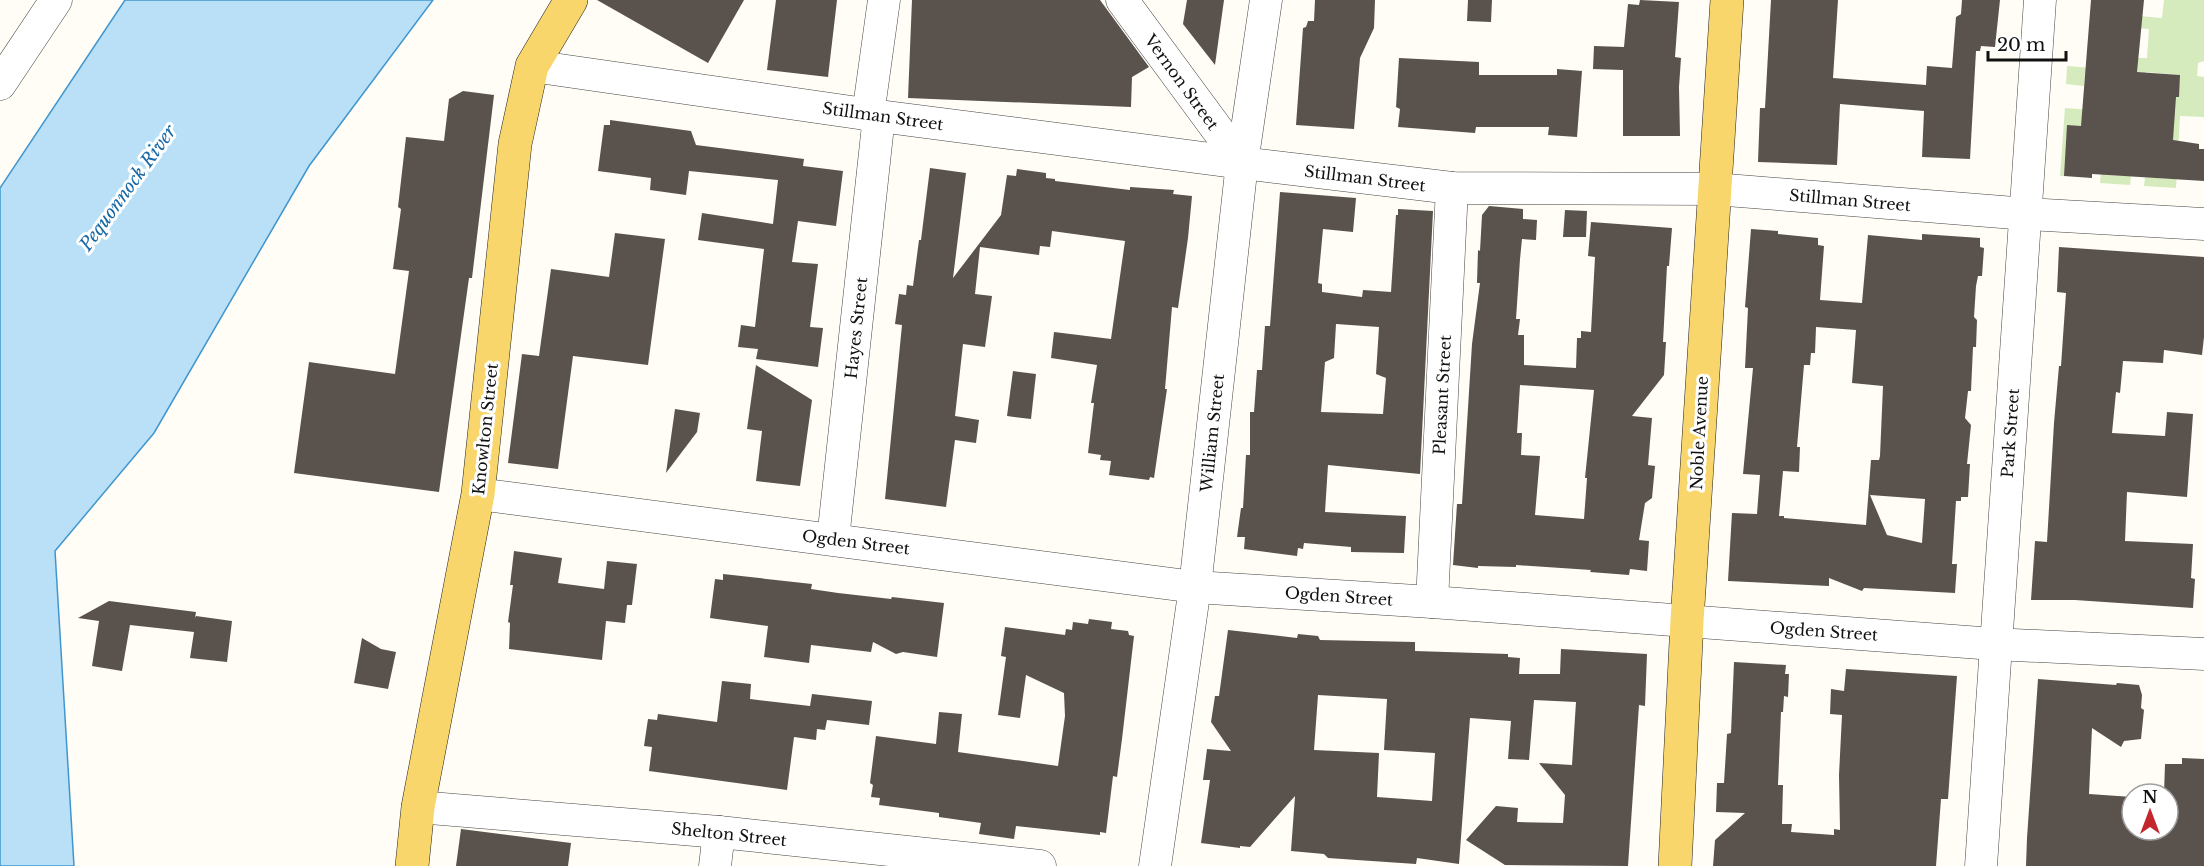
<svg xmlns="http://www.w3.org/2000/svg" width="2204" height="866" font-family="'Libre Baskerville',serif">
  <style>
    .green { fill: #d5ebbd; fill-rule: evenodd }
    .water { fill: #b9e0f7; stroke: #3f96cf; stroke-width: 1.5 }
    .building { fill: #5a524d; fill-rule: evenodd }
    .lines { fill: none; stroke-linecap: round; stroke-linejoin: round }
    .minor-casing { stroke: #444; stroke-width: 33 }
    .major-casing { stroke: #222; stroke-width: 34 }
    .minor { stroke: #fff; stroke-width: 32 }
    .major { stroke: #f9d66b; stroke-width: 33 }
    .labels { text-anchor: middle; stroke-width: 6; stroke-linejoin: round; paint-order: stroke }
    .street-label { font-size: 16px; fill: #111; stroke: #fff }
    .water-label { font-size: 18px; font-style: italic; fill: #1768a6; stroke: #fff }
  </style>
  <rect width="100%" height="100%" fill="#fffdf5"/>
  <g class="green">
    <path d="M2164,0h40v61l-6,2 -1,13 7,1v40l-24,-1 -4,72 -32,-2 1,-9 25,2 -85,-106 -1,13 -18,-2 1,-18 50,4 15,-12h15l2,-29 -33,-3 1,-12 45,4zM2146,72l33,3 -35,19z"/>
    <polygon points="2065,108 2106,111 2106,175 2131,176 2130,185 2100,183 2102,160 2064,176 2060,176"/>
  </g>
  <polygon class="water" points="125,0 433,0 309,166 154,433 55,551 74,866 0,866 0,188"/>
  <g class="building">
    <polygon points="597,0 744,0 708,63"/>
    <polygon points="776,0 837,0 828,77 767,70"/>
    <polygon points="912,0 1100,0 1149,67 1132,77 1131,107 908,98"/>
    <polygon points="1187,0 1224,0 1215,65 1183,24"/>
    <polygon points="1315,0 1375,0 1374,28 1360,58 1354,129 1296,125 1303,28 1306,27 1308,21 1314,21"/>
    <polygon points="1468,0 1492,0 1491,22 1467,21"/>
    <polygon points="1640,0 1679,2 1675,57 1681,58 1679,87 1680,136 1623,136 1623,70 1593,69 1594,46 1624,47 1628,4 1639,5"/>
    <polygon points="1771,0 1838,0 1833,78 1926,85 1927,66 1952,68 1956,17 1961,14 1962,0 2000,0 1995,47 1981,46 1980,51 1976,51 1970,159 1922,157 1924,111 1840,104 1837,165 1758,162 1760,108 1765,108"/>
    <polygon points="2091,0 2144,0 2137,72 2180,75 2179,97 2176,97 2173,140 2199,144 2199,149 2204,149 2204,181 2092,174 2092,178 2064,176 2067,125 2081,126"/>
    <polygon points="1399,58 1479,62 1479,75 1557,75 1557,69 1582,71 1577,137 1548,135 1549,127 1476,127 1475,133 1398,127 1400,109 1396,107"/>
    <polygon points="463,91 494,95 472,278 469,278 439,492 294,473 309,362 395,374 409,271 393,269 401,209 398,207 406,137 444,141 449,99"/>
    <polygon points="610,120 691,131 696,145 804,159 803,166 843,171 836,226 798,221 792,262 818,264 810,327 823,328 818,367 756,359 758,349 738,347 741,325 755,327 764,249 698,240 702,213 773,224 778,180 689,171 686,195 650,190 651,178 598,171 604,125 610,125"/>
    <polygon points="930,168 966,173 953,278 1001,215 1007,175 1016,176 1017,169 1046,173 1046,178 1055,179 1055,181 1130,190 1130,187 1174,190 1173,194 1192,196 1188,238 1178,308 1172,307 1165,389 1167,389 1154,478 1150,477 1149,480 1109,475 1111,461 1100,460 1101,455 1088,453 1094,403 1091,403 1097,365 1051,358 1054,332 1111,339 1125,241 1052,231 1050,247 1040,246 1039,255 980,247 975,294 992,296 985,347 963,344 955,416 979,420 976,443 955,440 946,507 885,499 902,325 895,324 899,294 906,295 907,285 913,286 919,240 921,240"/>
    <path d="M1280,192l76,6 -3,34 -30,-3 -5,54 4,1v8l40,5 1,-7 28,2 5,-77h2v-6l35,2 -13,263 -92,-9 -3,47 81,4 -2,37 -53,-1v-5l-47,-4 -1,6 -5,-1 -1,8 -53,-7 1,-12h-8l4,-29h2l3,-53h4v-43h4l3,-42h5l3,-44h5zM1336,324l43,3 -3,47 10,4 -3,36 -62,-2 4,-50 9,-4z"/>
    <path d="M1489,206l34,3v10l14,1 -1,20 -14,-1 -2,20 -4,60h4l-2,16h6v30l52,3 1,-30h4v-7l10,1 4,-75 -7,-1 3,-34 81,6 -3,38h-2l-4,76h3l-2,33 -32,41 20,2 -4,47 7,1 -3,32 -7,5 -6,37 10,1 -2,30 -17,-2 -1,6 -39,-3 1,-2 -75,-5v2l-38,-1v2l-25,-3 4,-61h5l10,-160 8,-61h-3l1,-33 2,1 2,-36zM1520,385l74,5 -9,88h2l-3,41 -49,-4 5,-59 -19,-1 1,-22h-5z"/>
    <polygon points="1565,210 1587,211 1586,237 1563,237"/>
    <path d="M1751,229l27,2v3l40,4v7l6,1 -4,54 42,3 6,-68 54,5v-6l58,4v9l4,1 -2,28h-4l-2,10 -2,31 3,3 -1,27h-3l-2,44h-3l-3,27 6,7 -4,39h3l-2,33h-7v4h-5l-4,63h5l-2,29 -91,-5 -2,3 -33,-13v8l-101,-5 4,-68 25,1 3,-39 -17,-1 10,-106h-8l3,-60 -3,-1zM1816,327l40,3 -4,53 31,3 -3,70 -1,4h-8l-5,65 -82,-7v-2h-5l4,-45 16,1 1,-25h-3l7,-82h6l1,-12h4zM1870,495l55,4 -3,44 -35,-8z"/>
    <polygon points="615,233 665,239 648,365 573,356 558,469 508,463 522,354 539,356 551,269 609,277"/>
    <polygon points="2059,247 2204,257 2204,337 2202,355 2164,350 2163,363 2123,361 2120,393 2116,392 2112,433 2165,436 2167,412 2193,414 2187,497 2127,492 2125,541 2193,544 2191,578 2195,579 2193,608 2075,600 2031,600 2035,541 2047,542 2054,423 2059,366 2061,366 2066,293 2057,292"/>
    <polygon points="756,365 812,400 800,486 756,481 762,431 747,429"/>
    <polygon points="1013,371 1036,374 1031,419 1007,416"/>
    <polygon points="675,409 700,413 697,432 666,473"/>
    <polygon points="514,551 562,558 558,583 604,589 607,561 637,564 632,605 627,605 625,623 606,621 602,660 509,649 510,623 508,622 513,585 510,585"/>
    <polygon points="723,574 812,584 811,589 838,593 891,599 892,597 944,603 937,657 903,652 896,654 873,642 871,652 811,645 809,663 764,657 768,626 710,618 715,579 723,580"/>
    <polygon points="109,601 196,612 195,618 196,616 232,621 227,662 190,658 194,632 130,625 122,671 92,666 99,621 78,618"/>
    <polygon points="1089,619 1112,622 1111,629 1128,631 1129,635 1134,636 1122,739 1117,777 1113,776 1106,833 1100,832 1100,835 1016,826 1014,839 979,834 981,823 939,817 939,813 879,805 880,798 871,797 873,785 870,783 876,736 936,744 939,712 962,714 958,752 1058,766 1065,716 1064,693 1026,675 1020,718 998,715 1006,657 1001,656 1005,627 1065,635 1066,629 1072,630 1073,622 1088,624"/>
    <path d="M1228,630l69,8 1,-4 20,2 2,4 95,2v9l93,3v3l12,1 -1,16h41l1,-25 86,5 -2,52 -6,-1 -11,161 -123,-1 -39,-25 30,-34 22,2 -1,14 46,1 2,-28 -26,-32 33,2 4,-63 -42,-2 -5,60 -21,-1 3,-38 -41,-3 -11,146 -42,-6 -1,6 -59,-4 -29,-2 -4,-4 -33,-3 4,-55 -45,51 -10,-1v2l-39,-5 9,-63h-7l4,-31 24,2 -20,-29 4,-26h4zM1318,695l69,4 -3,51 51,3 -3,48 -55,-4 2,-44 -65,-3z"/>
    <polygon points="362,638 381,649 396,652 388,689 354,683"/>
    <polygon points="1734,662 1786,665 1785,674 1789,674 1788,697 1784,696 1783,712 1781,712 1778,785 1783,785 1782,824 1792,824 1791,832 1834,835 1834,829 1840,830 1839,775 1842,715 1830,714 1831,689 1844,691 1846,669 1957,676 1948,799 1941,799 1936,866 1713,866 1715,840 1745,813 1716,812 1717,783 1724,783 1727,734 1731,733"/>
    <polygon points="2038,679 2116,685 2117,683 2139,685 2142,695 2141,708 2144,710 2141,739 2124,741 2121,747 2092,728 2089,794 2132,797 2132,830 2168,830 2168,794 2164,794 2165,764 2182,764 2182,758 2204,759 2204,866 2026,866 2027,838"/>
    <polygon points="722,681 751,684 750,699 810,706 812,694 872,701 869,725 827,720 825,730 817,729 816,740 794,737 787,790 649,771 652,747 644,746 648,719 657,720 658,714 717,722"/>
    <polygon points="461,829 571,843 568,866 456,866"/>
  </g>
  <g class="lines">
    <defs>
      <g id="minor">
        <polyline points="1122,0 1242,163"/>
        <polyline points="532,66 879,116 1242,163 1452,188 1714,189 2027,214 2204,224"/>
        <polyline points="0,84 56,0"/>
        <polyline points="868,115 884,0"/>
        <polyline points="478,494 1195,587 1432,602 1994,644 2204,654"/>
        <polyline points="833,539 879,116"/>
        <polyline points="1432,602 1452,188"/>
        <polyline points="418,807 719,832 1040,866"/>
        <polyline points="715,866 719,832"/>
        <polyline points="1155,866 1195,587 1242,163 1266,0"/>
        <path d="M1981,866c17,-289 42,-577 59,-866"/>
      </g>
      <g id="major">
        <polyline points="412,866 418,807 478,494 515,144 532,66 571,0"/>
        <polyline points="1675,866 1687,621 1727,0"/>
      </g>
    </defs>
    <use href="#minor" class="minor-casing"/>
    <use href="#major" class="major-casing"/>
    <use href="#minor" class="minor"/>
    <use href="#major" class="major"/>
  </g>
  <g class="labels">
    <g class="street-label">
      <text transform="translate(1182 82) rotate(54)" y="6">Vernon Street</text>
      <text transform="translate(883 116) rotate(8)" y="6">Stillman Street</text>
      <text transform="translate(1365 178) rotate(7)" y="6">Stillman Street</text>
      <text transform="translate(1850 200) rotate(5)" y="6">Stillman Street</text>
      <text transform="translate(856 328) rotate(-84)" y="6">Hayes Street</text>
      <text transform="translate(1442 395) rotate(-87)" y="6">Pleasant Street</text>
      <text transform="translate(485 429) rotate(-84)" y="6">Knowlton Street</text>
      <text transform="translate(1212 433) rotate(-84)" y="6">William Street</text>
      <text transform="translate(1699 433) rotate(-87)" y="6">Noble Avenue</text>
      <text transform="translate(2010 433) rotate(-86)" y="6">Park Street</text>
      <text transform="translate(856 542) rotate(7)" y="6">Ogden Street</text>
      <text transform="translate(1339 596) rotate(4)" y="6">Ogden Street</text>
      <text transform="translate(1824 631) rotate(4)" y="6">Ogden Street</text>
      <text transform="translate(729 834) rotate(6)" y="6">Shelton Street</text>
    </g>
    <g class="water-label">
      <text transform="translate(128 188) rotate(-54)" y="6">Pequonnock River</text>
    </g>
  </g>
  <g transform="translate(2150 812)"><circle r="28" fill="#ffffff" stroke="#a0a0a0" stroke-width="1.5"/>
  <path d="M0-4.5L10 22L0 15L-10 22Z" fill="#c4262e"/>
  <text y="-9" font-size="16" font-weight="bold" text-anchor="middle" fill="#111111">N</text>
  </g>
  <path d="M1988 51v9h78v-9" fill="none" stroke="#111111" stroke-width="3"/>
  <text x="1997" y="51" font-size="18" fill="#111111" stroke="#ffffff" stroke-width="4.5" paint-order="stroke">20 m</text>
</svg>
